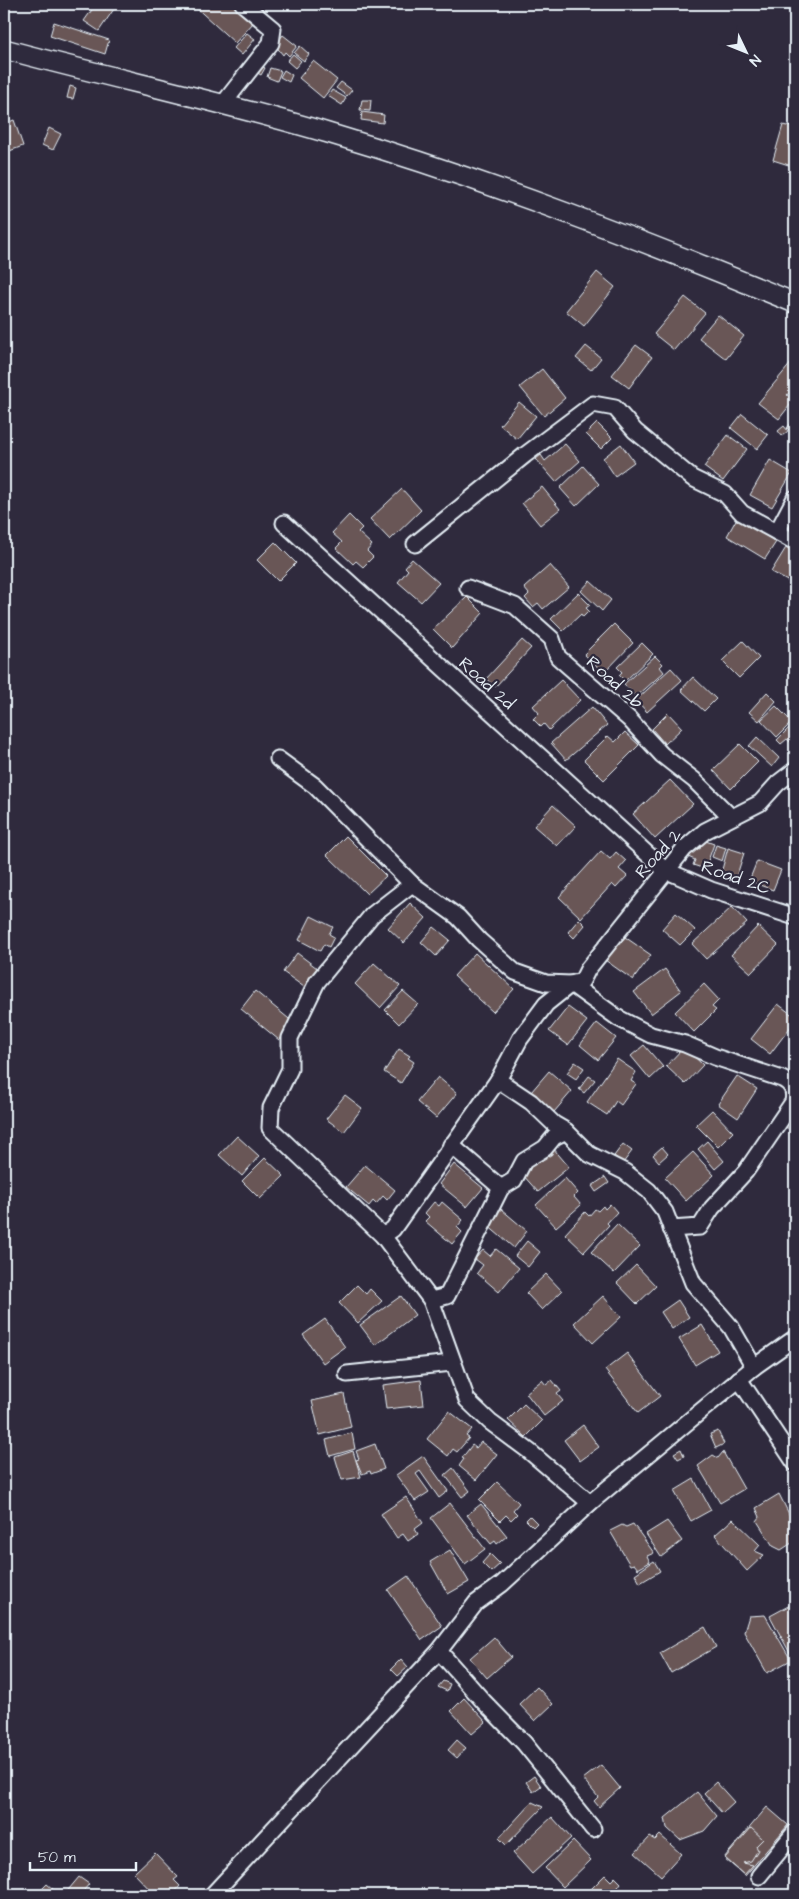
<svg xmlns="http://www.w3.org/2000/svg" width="799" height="1899" font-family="'Architects Daughter',sans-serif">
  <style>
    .building { fill: #695757; stroke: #e8f1f8 }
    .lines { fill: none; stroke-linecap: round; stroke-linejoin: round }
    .minor-casing { stroke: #e8f1f8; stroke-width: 19 }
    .tertiary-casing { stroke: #e8f1f8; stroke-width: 22 }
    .minor { stroke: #2f2a3d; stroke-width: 15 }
    .tertiary { stroke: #2f2a3d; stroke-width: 19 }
    .labels { text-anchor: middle; stroke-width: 4.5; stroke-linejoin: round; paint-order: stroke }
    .street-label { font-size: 18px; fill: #e8f1f8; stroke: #2f2a3d }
  </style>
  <rect width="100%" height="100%" fill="#2f2a3d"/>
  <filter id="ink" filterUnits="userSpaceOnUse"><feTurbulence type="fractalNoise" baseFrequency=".02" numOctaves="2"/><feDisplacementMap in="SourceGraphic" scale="10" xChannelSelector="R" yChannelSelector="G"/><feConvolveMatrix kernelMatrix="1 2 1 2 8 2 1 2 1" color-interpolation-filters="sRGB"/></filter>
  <g filter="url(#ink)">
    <g class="building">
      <polygon points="96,4 112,4 116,6 99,31 84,21"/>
      <polygon points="192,4 233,4 254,22 235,43"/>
      <polygon points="54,22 109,40 105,54 50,36"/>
      <polygon points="247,33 255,39 242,55 234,48"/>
      <polygon points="283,35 297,46 289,56 285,52 283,55 275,45"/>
      <polygon points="300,46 309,54 304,61 294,53"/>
      <polygon points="293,54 301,61 295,68 287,61"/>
      <polygon points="313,61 337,80 323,98 299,78"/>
      <polygon points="259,64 265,68 261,75 254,71"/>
      <polygon points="270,68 281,71 277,81 267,77"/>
      <polygon points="284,70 292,75 289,82 280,77"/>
      <polygon points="341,82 352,90 347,96 336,88"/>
      <polygon points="70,86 76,88 73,99 67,98"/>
      <polygon points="332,90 346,98 342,105 328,96"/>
      <polygon points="362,100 371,100 370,111 360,110"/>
      <polygon points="362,112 384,115 383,123 361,120"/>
      <polygon points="14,120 23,146 4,153 4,124"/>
      <polygon points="783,125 795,128 795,167 773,160"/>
      <polygon points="49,128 61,134 53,150 42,145"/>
      <polygon points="597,272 615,287 584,326 566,311"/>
      <polygon points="685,297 705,313 674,350 654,334"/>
      <polygon points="718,315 744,336 726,359 699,338"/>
      <polygon points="636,345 652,357 629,388 612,375"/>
      <polygon points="586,346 601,358 591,370 576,358"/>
      <polygon points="792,362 795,364 795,388 794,387 787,395 794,400 779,419 758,403"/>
      <polygon points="542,369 565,398 544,416 520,387"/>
      <polygon points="519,402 536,416 517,439 500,425"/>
      <polygon points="742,414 768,435 757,449 731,428"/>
      <polygon points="597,423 612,438 601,449 586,434"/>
      <polygon points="791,423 794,425 790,431 787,428"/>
      <polygon points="784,426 788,431 782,436 778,431"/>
      <polygon points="728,435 747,449 723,481 704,467"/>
      <polygon points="565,444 580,461 556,482 536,459 541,455 545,461"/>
      <polygon points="621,444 634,462 615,476 603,458"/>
      <polygon points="770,460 792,473 772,507 750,495"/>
      <polygon points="583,466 599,484 576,506 560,488"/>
      <polygon points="542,487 560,509 540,525 522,503"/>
      <polygon points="402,489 421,510 390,540 370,519"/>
      <polygon points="349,515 362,528 358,532 372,545 367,551 373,557 363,567 356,561 353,564 336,548 342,542 332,533"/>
      <polygon points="737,518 776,542 765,559 727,536"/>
      <polygon points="275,542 296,563 278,581 257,560"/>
      <polygon points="787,546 795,551 795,576 791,583 771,572"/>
      <polygon points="412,559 439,583 421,602 398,582 408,570 405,567"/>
      <polygon points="550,565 569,587 543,609 538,603 533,607 525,598 529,594 524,588"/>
      <polygon points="590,581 611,600 602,611 581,591"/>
      <polygon points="578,593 590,605 586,608 589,611 583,617 581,614 563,631 551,619"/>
      <polygon points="467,597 483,613 452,648 433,629"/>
      <polygon points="614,624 633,643 604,673 584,654"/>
      <polygon points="522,640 531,648 495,687 486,679"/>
      <polygon points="743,641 759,658 739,678 722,661"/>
      <polygon points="642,643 653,654 625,681 619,675 622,672 617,667"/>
      <polygon points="655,656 663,664 660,667 664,672 636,697 624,684"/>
      <polygon points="671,668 682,680 647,712 636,700"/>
      <polygon points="693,677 716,699 704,711 681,690"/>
      <polygon points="561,680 580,700 549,730 544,724 541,727 533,719 539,713 533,706"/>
      <polygon points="767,692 776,701 759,721 749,712"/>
      <polygon points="776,706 792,722 777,737 761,720"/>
      <polygon points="592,707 607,725 566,760 551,743"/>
      <polygon points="668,713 682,728 665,744 652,729"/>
      <polygon points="795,722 795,737 790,742 787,739 781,744 777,740"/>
      <polygon points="625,732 639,745 604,780 584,760 608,736 615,742"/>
      <polygon points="757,737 779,758 772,767 749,746"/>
      <polygon points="740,744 758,762 731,789 713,770"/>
      <polygon points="670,780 693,804 655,839 633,814"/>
      <polygon points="553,805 576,826 557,846 534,826"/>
      <polygon points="346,836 386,876 367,894 327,855"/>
      <polygon points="703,840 714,844 705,869 693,865 695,860 688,857 692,846 700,849"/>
      <polygon points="716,845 726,848 722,861 712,857"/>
      <polygon points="728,848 744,853 736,878 721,873"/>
      <polygon points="601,851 610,859 616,852 626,861 619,869 627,876 616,888 612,884 581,918 559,897"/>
      <polygon points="757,861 781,870 773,890 749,881"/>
      <polygon points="795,884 795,895 791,892"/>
      <polygon points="410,903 426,918 404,943 388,928"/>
      <polygon points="732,907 747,923 706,959 692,944"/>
      <polygon points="676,913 695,930 680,945 662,929"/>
      <polygon points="311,916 333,927 329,934 334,937 329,947 324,944 320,951 299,940"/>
      <polygon points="579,919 585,925 574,938 568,932"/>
      <polygon points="758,926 778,945 751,973 731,955"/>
      <polygon points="434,927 450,940 436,956 421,942"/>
      <polygon points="622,935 651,955 633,980 605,960"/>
      <polygon points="297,953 317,968 304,987 283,972"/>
      <polygon points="475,953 514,989 493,1012 454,976"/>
      <polygon points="374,963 400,986 380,1008 355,984"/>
      <polygon points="665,969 681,991 651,1014 634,992"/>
      <polygon points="704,984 719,1000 712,1007 716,1010 694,1032 675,1012"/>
      <polygon points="255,991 294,1023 279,1040 241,1009"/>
      <polygon points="403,991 418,1004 399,1024 385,1010"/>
      <polygon points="778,1004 795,1017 795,1021 770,1054 751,1039"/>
      <polygon points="568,1007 587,1021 568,1045 549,1031"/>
      <polygon points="597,1023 616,1038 598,1060 580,1045"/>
      <polygon points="644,1045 663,1067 650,1079 631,1056"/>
      <polygon points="684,1047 703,1065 685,1084 666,1066"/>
      <polygon points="399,1049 410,1056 408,1058 414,1062 401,1083 384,1072"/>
      <polygon points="617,1059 636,1072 631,1081 636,1084 621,1105 616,1101 607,1115 587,1102"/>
      <polygon points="575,1062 584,1068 576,1079 567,1073"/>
      <polygon points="549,1071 572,1091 554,1112 531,1092"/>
      <polygon points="589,1076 595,1080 584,1093 579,1089"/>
      <polygon points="737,1076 757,1089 738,1118 718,1104"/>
      <polygon points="438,1077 457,1093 436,1118 417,1102"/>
      <polygon points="345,1095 362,1108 344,1132 326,1119"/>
      <polygon points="712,1110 733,1132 718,1147 696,1125"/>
      <polygon points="793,1115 795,1126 792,1131 786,1127"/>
      <polygon points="237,1136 259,1156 242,1176 219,1155"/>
      <polygon points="707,1141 724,1161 715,1169 698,1149"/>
      <polygon points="623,1144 632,1151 623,1163 614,1156"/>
      <polygon points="662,1147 668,1154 659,1162 653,1155"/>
      <polygon points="553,1148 569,1167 538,1192 522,1174"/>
      <polygon points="693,1152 714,1175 686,1201 665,1178"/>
      <polygon points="265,1158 284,1176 260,1199 242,1181"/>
      <polygon points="454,1164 483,1188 467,1207 439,1184"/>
      <polygon points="365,1165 395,1190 387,1200 383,1196 376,1204 373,1201 369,1206 346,1187"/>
      <polygon points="605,1177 609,1183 596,1192 592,1186"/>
      <polygon points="565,1178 578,1193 574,1197 581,1205 556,1227 536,1205"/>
      <polygon points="434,1202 439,1206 442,1202 463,1220 457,1227 462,1232 452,1244 425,1221 429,1217 425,1213"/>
      <polygon points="610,1204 617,1212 607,1223 609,1225 584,1252 565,1234 585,1212 589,1216 595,1209 598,1211 603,1206 605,1209"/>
      <polygon points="501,1209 527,1231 514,1248 487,1225"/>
      <polygon points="617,1224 640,1246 614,1273 591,1252"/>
      <polygon points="527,1241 540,1252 528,1267 515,1256"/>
      <polygon points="496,1249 519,1268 499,1292 477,1273 483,1265 475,1259 483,1250 490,1256"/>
      <polygon points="636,1265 656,1286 637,1304 617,1283"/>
      <polygon points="546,1274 562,1291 542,1310 526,1293"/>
      <polygon points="357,1285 366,1294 370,1289 382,1301 358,1323 339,1303"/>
      <polygon points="401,1296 415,1315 375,1345 360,1325"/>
      <polygon points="603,1296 621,1317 593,1343 574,1323"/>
      <polygon points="678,1300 689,1317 672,1329 661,1312"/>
      <polygon points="325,1319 345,1347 323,1363 303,1335"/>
      <polygon points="702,1325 718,1351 695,1365 679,1339"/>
      <polygon points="627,1353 660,1396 638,1413 605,1370"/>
      <polygon points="421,1380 424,1405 386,1409 383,1385"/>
      <polygon points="542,1380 546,1385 552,1380 561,1391 557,1394 563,1401 544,1416 526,1393"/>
      <polygon points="344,1394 351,1427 320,1435 312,1401"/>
      <polygon points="524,1404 542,1421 526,1437 508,1420"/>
      <polygon points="449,1411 472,1429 466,1436 469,1438 457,1452 453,1449 448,1456 427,1439"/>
      <polygon points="583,1425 599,1447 580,1461 564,1440"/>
      <polygon points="718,1431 724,1444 716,1448 710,1434"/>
      <polygon points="352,1433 355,1449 330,1456 326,1440"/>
      <polygon points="481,1442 497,1454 476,1480 459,1466 464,1459 462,1458 472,1445 476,1448"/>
      <polygon points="375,1444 384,1469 371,1474 370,1471 362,1474 356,1460 359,1459 356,1451"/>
      <polygon points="681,1449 684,1456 678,1459 674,1453"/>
      <polygon points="353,1451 361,1477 342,1480 335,1457"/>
      <polygon points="723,1452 744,1489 720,1503 698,1466 713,1455 718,1458"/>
      <polygon points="423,1456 448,1491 439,1498 420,1471 416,1474 429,1492 415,1501 396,1475"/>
      <polygon points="453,1468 470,1491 462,1497 445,1475"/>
      <polygon points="694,1479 711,1510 691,1521 674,1491"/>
      <polygon points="497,1482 519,1503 513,1510 517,1514 511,1520 506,1515 500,1521 479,1500"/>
      <polygon points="779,1494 790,1516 795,1514 795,1541 781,1550 773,1546 757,1521 760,1517 756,1508"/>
      <polygon points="406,1497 423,1523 415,1529 418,1534 408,1541 403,1534 397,1538 381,1514"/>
      <polygon points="450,1503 485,1549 465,1564 431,1518"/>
      <polygon points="481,1504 507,1536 497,1544 495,1541 491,1544 467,1515"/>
      <polygon points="530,1516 537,1523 533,1527 526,1520"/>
      <polygon points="733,1519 760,1545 755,1551 764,1555 747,1571 715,1535"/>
      <polygon points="667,1521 682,1541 661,1557 646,1534"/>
      <polygon points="633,1524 654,1553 647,1556 650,1562 638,1569 634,1564 630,1565 610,1531 622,1525 626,1527"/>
      <polygon points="450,1550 469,1582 448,1594 430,1562"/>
      <polygon points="490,1554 500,1564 491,1572 482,1563"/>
      <polygon points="654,1561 660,1571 640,1583 635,1574"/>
      <polygon points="408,1576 442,1626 422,1640 388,1590"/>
      <polygon points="795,1596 795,1655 792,1657 770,1616 794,1603 792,1598"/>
      <polygon points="765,1615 791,1660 767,1673 744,1632 749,1616"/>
      <polygon points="705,1627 716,1647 671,1673 660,1653"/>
      <polygon points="494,1637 511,1657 487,1678 470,1658"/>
      <polygon points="401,1659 408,1667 398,1676 391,1669"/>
      <polygon points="443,1681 450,1684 447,1691 438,1687"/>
      <polygon points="537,1687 553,1704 535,1721 519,1704"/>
      <polygon points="464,1698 486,1722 472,1734 451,1711"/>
      <polygon points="457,1740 466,1748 457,1758 448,1750"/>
      <polygon points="601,1765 620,1788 599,1807 594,1801 598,1797 583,1779"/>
      <polygon points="534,1776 541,1786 533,1792 526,1782"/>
      <polygon points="716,1782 734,1802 722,1813 704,1793"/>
      <polygon points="697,1792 717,1816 704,1831 680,1840 667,1828 665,1818"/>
      <polygon points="532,1802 543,1807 506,1845 499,1838"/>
      <polygon points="767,1807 788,1825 745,1876 724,1858"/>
      <polygon points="552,1817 571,1838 532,1874 513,1853"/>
      <polygon points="751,1828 763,1839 756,1846 758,1850 751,1861 743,1863 753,1865 744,1875 725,1858"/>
      <polygon points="660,1835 681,1854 661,1876 635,1853 650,1837 655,1840"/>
      <polygon points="573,1841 591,1860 563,1887 545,1868"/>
      <polygon points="155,1853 178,1877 174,1880 180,1886 175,1892 172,1889 165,1895 155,1895 134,1873"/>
      <polygon points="605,1875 611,1881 615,1877 621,1883 618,1887 625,1894 595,1895 590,1890"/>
      <polygon points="79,1877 89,1884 80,1895 64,1895"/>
      <polygon points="47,1884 54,1890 50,1895 42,1889"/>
      <polygon points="40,1890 45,1895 35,1895"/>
    </g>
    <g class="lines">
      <defs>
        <g id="minor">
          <polyline points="223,104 271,43 273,29 243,4"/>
          <polyline points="284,523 665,870 711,890 795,917"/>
          <polyline points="777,532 795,498"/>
          <polyline points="415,544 525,455 593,404 615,408 635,431 692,478 725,494 742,513 795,542"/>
          <polyline points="468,588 515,606 552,639 558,657 629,719 662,755 694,780 731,817"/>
          <polyline points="278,759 315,786 412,884 372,915 317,982 290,1038 290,1069 271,1108 270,1128 383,1236 431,1300"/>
          <path d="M412,884l46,33 21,23 36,32 31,11 25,1 47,34 33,17 34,9 30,13 67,22c10,5 13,12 11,23l-47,69 -34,37 -12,19 -29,2"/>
          <polyline points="498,1080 531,1102 554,1124 566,1131 589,1154 625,1172 649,1191 665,1212 693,1283 731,1327 754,1367"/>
          <polyline points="566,1131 554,1137 545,1148 524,1161 514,1180 501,1188 447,1296 431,1300 467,1400 490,1422 529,1451 590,1503"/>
          <polyline points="451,1145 501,1188"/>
          <polyline points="383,1236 393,1229 498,1080 520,1039 546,1004 571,984 582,981 588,969 684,849 705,831 760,803 778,783 795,770"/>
          <polyline points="347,1374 452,1363"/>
          <polyline points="739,1379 795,1463"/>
          <polyline points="439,1651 484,1702 524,1743 593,1829"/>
          <polyline points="759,1876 795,1832"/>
          <polyline points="212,1895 439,1651 476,1603 502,1584 590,1503 754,1367 795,1338"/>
        </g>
        <path id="tertiary" d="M4,49c107,29 216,52 324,84 159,47 314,107 467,170"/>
      </defs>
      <use href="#minor" class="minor-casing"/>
      <use href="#tertiary" class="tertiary-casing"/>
      <use href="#minor" class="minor"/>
      <use href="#tertiary" class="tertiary"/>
    </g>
  </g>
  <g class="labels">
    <g class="street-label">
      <text transform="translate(615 682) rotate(42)" y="6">Road 2b</text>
      <text transform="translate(487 683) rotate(42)" y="6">Road 2d</text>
      <text transform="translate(658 853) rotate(-48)" y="6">Road 2</text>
      <text transform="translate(736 877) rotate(19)" y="6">Road 2C</text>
    </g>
  </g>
  <rect width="799" height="1899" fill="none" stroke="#2f2a3d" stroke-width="20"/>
  <rect x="10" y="10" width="779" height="1879" fill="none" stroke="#e8f1f8" stroke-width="2" filter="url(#ink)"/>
  <g transform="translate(746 52) rotate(133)" stroke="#2f2a3d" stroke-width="4" paint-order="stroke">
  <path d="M0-4L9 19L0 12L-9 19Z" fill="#e8f1f8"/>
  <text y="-8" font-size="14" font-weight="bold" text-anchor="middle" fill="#e8f1f8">N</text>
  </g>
  <path d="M30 1862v8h106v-8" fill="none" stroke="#e8f1f8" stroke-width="2.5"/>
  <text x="38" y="1862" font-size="15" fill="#e8f1f8" stroke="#2f2a3d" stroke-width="4" paint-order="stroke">50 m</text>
</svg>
